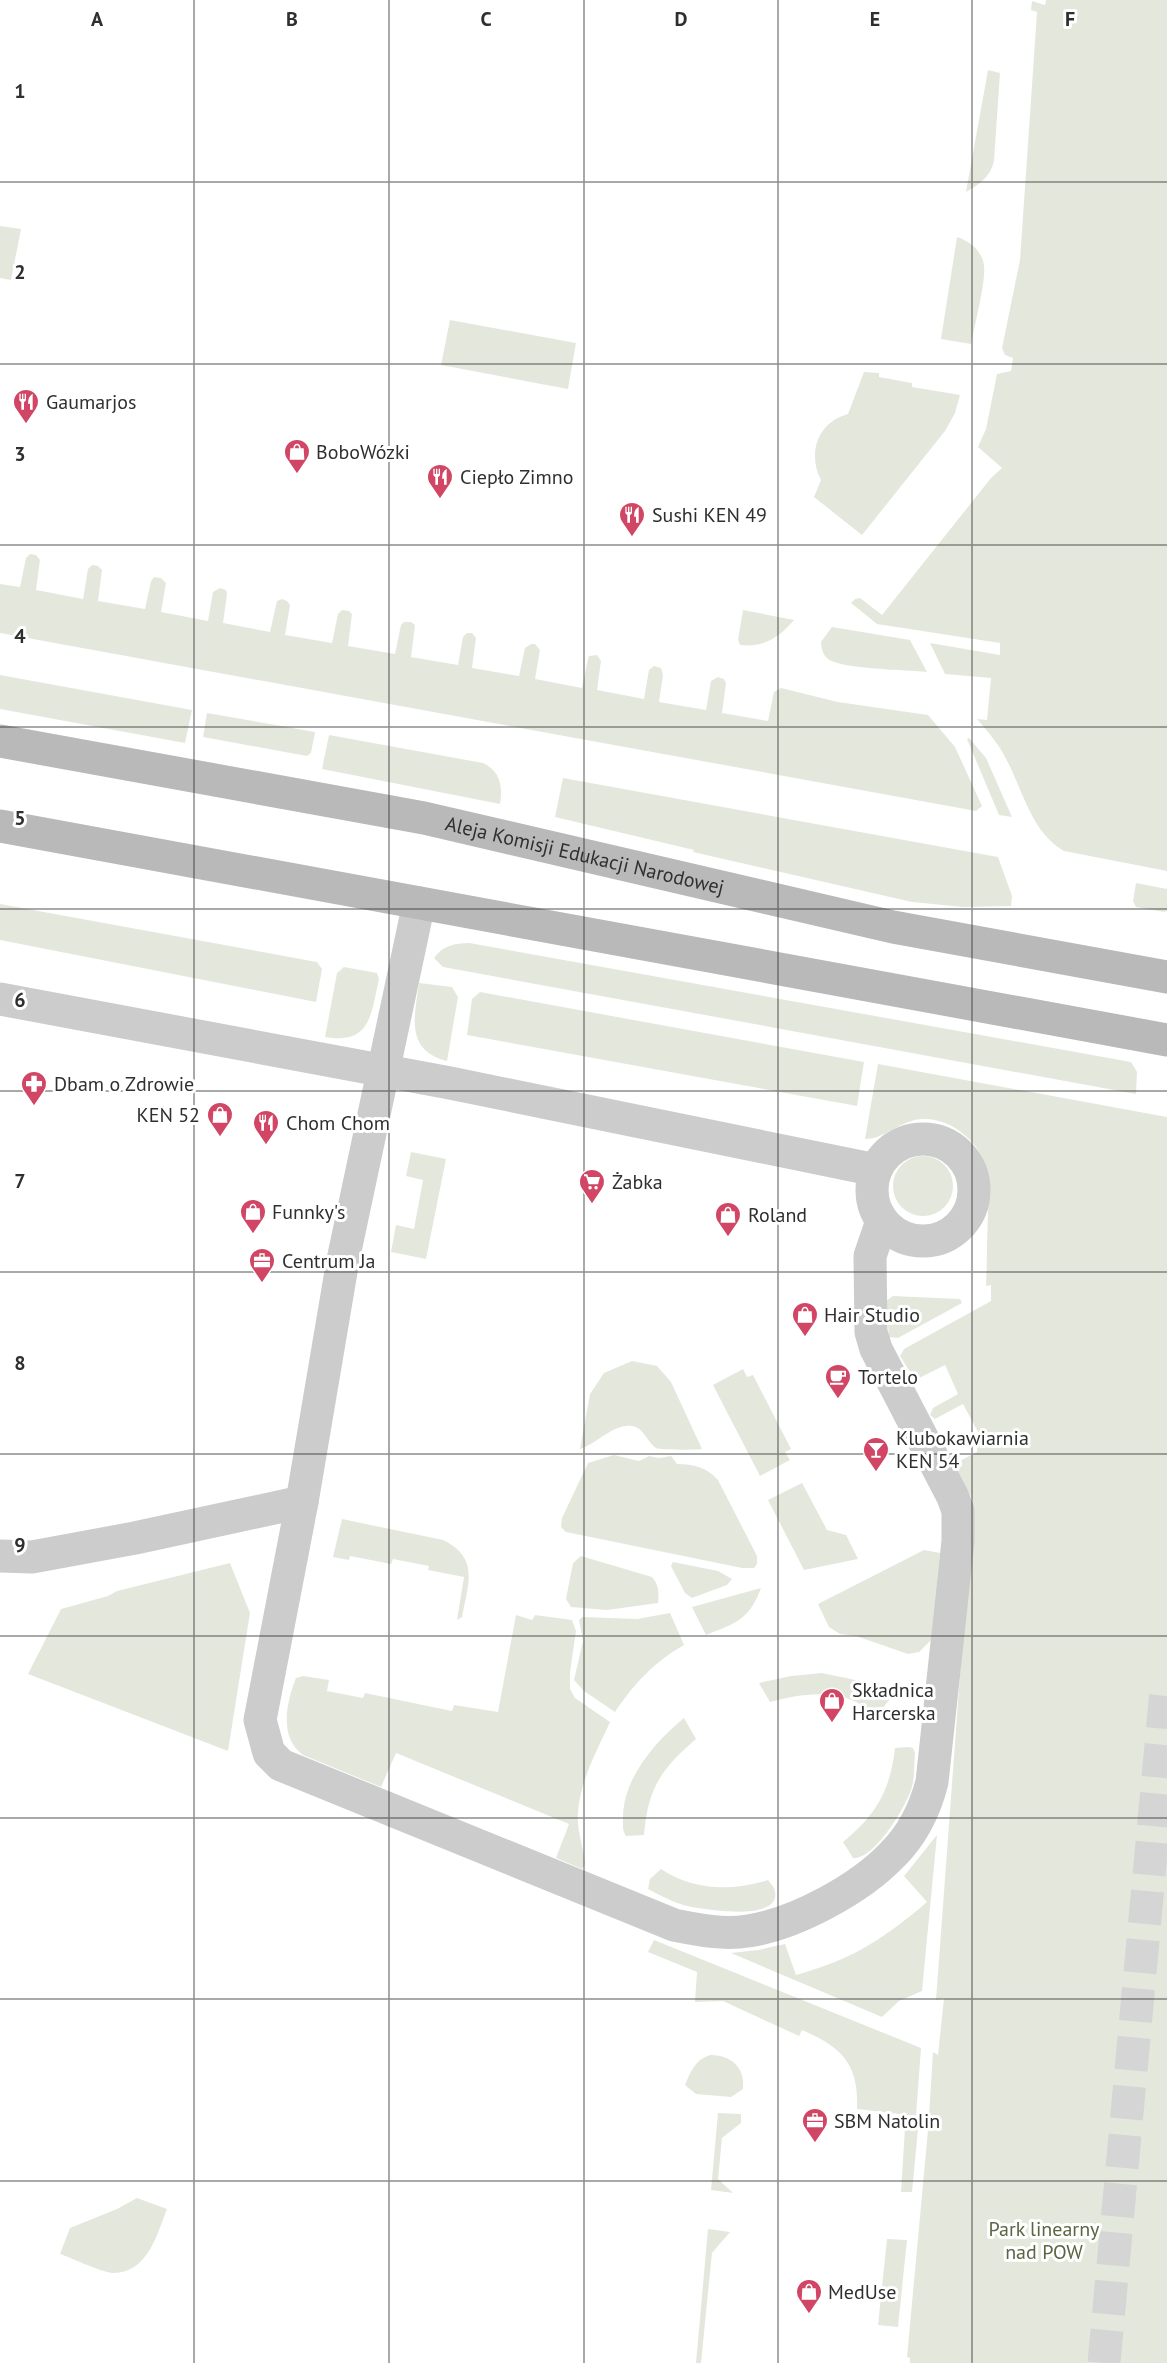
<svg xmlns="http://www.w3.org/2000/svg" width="1167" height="2363" font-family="'PT Sans',sans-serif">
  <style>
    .green { fill: #e4e8dc }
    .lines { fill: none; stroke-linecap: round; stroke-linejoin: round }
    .highway-tunnel { stroke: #d5d5d5; stroke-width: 33; stroke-dasharray: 33 16; stroke-linecap: butt }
    .street { stroke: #ccc; stroke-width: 33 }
    .secondary { stroke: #b9b9b9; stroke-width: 33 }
    .grid { fill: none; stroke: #2f2f2f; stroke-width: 1.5; stroke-opacity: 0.55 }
    .labels { text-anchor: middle; stroke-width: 6; stroke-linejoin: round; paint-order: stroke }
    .poi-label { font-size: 20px; fill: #2f2f2f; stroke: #fff; text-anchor: start }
    .street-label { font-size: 20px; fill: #2f2f2f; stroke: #fff }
    .park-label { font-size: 20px; fill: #586642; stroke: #fff }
    .grid-label { font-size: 20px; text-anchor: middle; font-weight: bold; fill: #2f2f2f; stroke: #fff; stroke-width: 6; stroke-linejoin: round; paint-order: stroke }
  </style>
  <rect width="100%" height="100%" fill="#fff"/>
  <g class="green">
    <path d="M1046,0h121v871l-103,-20c-34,-20 -41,-62 -59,-94 -7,-14 -18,-26 -28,-38l10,1 4,-42 -46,-4 -15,-31 70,12v-12l-123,-19 -26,-21 4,-4 5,-1 22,17 109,-137 11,-10 -24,-21 8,-18 11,-55 14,-3 2,-13 -8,-3 -3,-7 18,-88 17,-248 -6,-2 1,-9 13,4z"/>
    <path d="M988,70l12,3 -6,88c-3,15 -15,24 -28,31z"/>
    <polygon points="0,226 21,229 11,280 0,278"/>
    <path d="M957,237c13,4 26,15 27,29 2,16 -10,61 -13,78l-30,-5z"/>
    <polygon points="450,320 576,343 568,389 441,365"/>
    <path d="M864,372l15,1v4l33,6v4l48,8 -5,18 -10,18 -83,104 -48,-38 7,-17c-14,-27 -3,-58 27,-66z"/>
    <polygon points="30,554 36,555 40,560 36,590 83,599 88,569 92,565 98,566 102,570 98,601 145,609 151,581 154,577 161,578 166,583 161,612 208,621 213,592 220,588 226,590 227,594 223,623 270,632 277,601 282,599 287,601 290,605 285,635 332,643 338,614 342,610 349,611 352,614 348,646 395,654 401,625 404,622 411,622 415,625 411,657 458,665 463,637 467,633 472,633 476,638 472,668 519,676 525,648 531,644 535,644 540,650 535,679 582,688 588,659 589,656 597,655 601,661 597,690 644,699 649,670 654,666 661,668 663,675 659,702 706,710 711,681 718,677 724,679 726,683 722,713 768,721 774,692 781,688 838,702 928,715 955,747 982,806 976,811 0,633 0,584 20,587 26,558"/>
    <path d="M743,610l51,10c-14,17 -31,28 -54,25l-2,-5z"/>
    <path d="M832,627l78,13 17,32c-18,-2 -87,-3 -99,-13 -5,-4 -7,-11 -7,-17z"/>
    <polygon points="0,675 192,710 185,743 0,709"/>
    <polygon points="207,713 315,732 311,753 307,756 203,737"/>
    <path d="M329,735l154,28c17,8 20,23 17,41l-178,-35z"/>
    <polygon points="969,738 986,758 1012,817 999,815 967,739"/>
    <polygon points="563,778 998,857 1012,896 1011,906 963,907 912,902 693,852 694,850 555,817"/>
    <polygon points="1136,883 1167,889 1167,911 1164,912 1136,907 1133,901"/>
    <polygon points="0,904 317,962 322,969 316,1002 0,940"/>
    <path d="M469,943l662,119 6,10 -1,22 -693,-127 -9,-9c8,-12 21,-15 35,-15z"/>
    <path d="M344,967l33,6 2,6c-8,35 -8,66 -54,58l12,-64z"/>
    <path d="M419,983l33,4 6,10 -11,64c-43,-11 -32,-46 -28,-78z"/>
    <polygon points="480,992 864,1062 857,1106 467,1035 472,999"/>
    <path d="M878,1064l289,53v1246h-257v-5l-3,-1 21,-227 3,-1 1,-12 -3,-1 4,-64 5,3 6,-57 -8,2 37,-500 -17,-33 2,-5 19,-10 1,-20 -15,-28 -28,15 -5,-4 3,-7 25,-14 -13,-29 -30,15 -15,-24 4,-7 87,-48v-16l-5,1c1,-24 1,-49 2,-73 0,-14 2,-28 -1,-42 -5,-27 -34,-52 -62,-52 -25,0 -39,20 -60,20z"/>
    <polygon points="411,1152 446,1159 426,1259 391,1252 396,1225 414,1229 423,1180 406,1176"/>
    <circle cx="923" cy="1186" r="30"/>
    <polygon points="893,1296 960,1299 962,1303 898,1338 889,1337 886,1301"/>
    <path d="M632,1361l25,5 14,16 31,67c-6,1 -43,1 -46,-1 -11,-8 -13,-24 -29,-22 -17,1 -31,18 -47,23l10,-55 14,-21z"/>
    <polygon points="743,1369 747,1377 753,1375 791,1449 785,1452 790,1460 760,1476 713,1385"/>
    <path d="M614,1455l25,6 10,-5 10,2 12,-2 6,8c17,0 29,3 41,16l39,76v8l-3,4h-12l-176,-36 -5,-5 1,-9 26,-55z"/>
    <polygon points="802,1483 827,1530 846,1535 858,1559 804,1570 768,1500"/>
    <path d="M342,1519l101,21c37,18 25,44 19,77l-5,3 7,-43 -36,-7 1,-4 -36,-7 -2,5 -41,-8 -1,4 -16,-3z"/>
    <polygon points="924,1550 940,1553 931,1640 919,1652 908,1654 856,1636 840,1634 829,1627 818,1604"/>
    <path d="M581,1556l71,21c7,8 7,16 6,26l-51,7 -36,-3 -5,-8 7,-36z"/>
    <polygon points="673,1562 718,1571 732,1579 727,1585 692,1598 685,1593 673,1570 671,1566"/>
    <polygon points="230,1563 250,1613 228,1751 28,1674 61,1609 108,1596 117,1591"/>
    <path d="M761,1588c-12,32 -25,35 -55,47l-14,-28z"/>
    <path d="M670,1613l14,32c-30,17 -50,39 -69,67l-31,-21 -10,-11 9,-39 -4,-21 3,-3 55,2z"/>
    <path d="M516,1615l16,5 3,-5 37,5 4,11 -6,41v17l5,9 35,24c-14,31 -34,66 -32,101 1,14 6,28 7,41l-3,5 -26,-11 13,-34 -173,-71 -15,34 -78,-32c-24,-17 -17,-52 -7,-77l7,-2 26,4 -2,11 36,7 2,-5 87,18 2,-6 44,7z"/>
    <path d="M822,1673c22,5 53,8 68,26l-14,17c-7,-4 -13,-11 -20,-14 -27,-13 -58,-7 -86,0l-11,-19 32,-7z"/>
    <path d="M684,1718l12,21c-35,30 -48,49 -52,96l-18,1c-4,-6 -3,-11 -3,-18 0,-40 32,-76 61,-100z"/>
    <path d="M908,1747l5,1 2,5c-1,12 0,25 -4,37 -6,18 -37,70 -58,68l-10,-16c33,-27 47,-51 52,-94z"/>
    <path d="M937,1835l-15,156 -23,10 -17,16 -151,-64 27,-3 27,-6 11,31c57,-16 86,-35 131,-73l-23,-26z"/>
    <path d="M661,1869c33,22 71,22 107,11 3,4 7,8 7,12 6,31 -77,17 -92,13 -12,-4 -24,-10 -35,-16l2,-10z"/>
    <path d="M654,1940l267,108 -5,68 -59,-7c2,-46 -16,-62 -55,-79l-3,6 -76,-35 -28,1 2,-30 -49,-20z"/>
    <path d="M710,2055c21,0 35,12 33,34l-12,8 -35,-3 -11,-9c5,-13 11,-26 25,-30z"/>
    <polygon points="718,2113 741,2114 741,2123 722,2138 718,2179 733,2193 711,2190"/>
    <polygon points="905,2128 918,2129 912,2192 901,2192"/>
    <path d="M137,2198l30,11c-10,25 -19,64 -54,64 -10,0 -41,-15 -53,-19l10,-26 47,-19z"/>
    <polygon points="708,2229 730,2232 712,2253 701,2363 696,2363"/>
    <polygon points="887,2239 907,2240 898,2327 878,2325"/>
  </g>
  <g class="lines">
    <polyline class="highway-tunnel" points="1104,2363 1167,1680"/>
    <g class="street">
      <path d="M419,903l-76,357 -41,242 -42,218 9,33 12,12 393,160c25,5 49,10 74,6 47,-7 112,-42 145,-77 20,-20 32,-45 39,-72l26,-241v-30l-5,-14 -77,-148 -5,-17 -1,-76 12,-35"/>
      <polyline points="0,999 450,1083 876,1170"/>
      <circle cx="923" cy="1190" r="51"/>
      <polyline points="0,1556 32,1557 135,1538 302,1502"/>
    </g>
    <g class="secondary">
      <path id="s1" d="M0,741l424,77 469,109 274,50"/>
      <polyline points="0,826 1167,1040"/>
    </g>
  </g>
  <path class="grid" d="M194,0v2363M389,0v2363M584,0v2363M778,0v2363M972,0v2363M0,182h1167M0,364h1167M0,545h1167M0,727h1167M0,909h1167M0,1091h1167M0,1272h1167M0,1454h1167M0,1636h1167M0,1818h1167M0,1999h1167M0,2181h1167"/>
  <defs>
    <symbol id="restaurant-pin" viewBox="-11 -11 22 30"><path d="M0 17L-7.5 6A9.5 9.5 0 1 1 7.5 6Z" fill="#d14665" stroke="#fff"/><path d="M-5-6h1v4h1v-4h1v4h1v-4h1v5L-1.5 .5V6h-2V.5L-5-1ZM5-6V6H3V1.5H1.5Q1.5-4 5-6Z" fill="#fff"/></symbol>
    <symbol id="shop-pin" viewBox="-11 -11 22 30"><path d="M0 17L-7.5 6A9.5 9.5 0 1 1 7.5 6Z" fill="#d14665" stroke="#fff"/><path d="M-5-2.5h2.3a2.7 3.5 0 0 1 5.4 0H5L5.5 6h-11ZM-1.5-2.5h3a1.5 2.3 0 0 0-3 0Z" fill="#fff"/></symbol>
    <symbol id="pharmacy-pin" viewBox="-11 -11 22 30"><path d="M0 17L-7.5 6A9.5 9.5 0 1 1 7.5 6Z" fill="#d14665" stroke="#fff"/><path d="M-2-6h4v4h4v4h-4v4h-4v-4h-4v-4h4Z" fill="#fff"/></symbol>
    <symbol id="supermarket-pin" viewBox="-11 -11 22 30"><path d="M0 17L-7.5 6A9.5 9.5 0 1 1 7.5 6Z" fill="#d14665" stroke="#fff"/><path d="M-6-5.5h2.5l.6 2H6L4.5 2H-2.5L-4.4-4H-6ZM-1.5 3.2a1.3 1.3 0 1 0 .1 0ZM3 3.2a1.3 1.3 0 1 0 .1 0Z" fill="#fff"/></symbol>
    <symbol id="office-pin" viewBox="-11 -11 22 30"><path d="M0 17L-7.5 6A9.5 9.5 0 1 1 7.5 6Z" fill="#d14665" stroke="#fff"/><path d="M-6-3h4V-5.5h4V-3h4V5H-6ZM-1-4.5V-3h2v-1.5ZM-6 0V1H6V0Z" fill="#fff"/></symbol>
    <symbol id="cafe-pin" viewBox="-11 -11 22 30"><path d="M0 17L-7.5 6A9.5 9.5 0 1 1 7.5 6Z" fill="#d14665" stroke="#fff"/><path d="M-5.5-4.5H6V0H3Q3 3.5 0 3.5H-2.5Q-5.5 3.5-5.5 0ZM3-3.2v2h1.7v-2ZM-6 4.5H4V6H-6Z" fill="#fff"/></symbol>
    <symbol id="bar-pin" viewBox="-11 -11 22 30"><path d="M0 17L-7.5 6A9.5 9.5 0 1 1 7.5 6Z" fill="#d14665" stroke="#fff"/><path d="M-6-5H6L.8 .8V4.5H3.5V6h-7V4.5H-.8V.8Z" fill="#fff"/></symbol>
  </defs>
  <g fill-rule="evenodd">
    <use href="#restaurant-pin" x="11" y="387" width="30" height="40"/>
    <use href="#shop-pin" x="282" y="437" width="30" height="40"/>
    <use href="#restaurant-pin" x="425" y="462" width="30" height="40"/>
    <use href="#restaurant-pin" x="617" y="500" width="30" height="40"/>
    <use href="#pharmacy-pin" x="19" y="1069" width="30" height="40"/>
    <use href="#shop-pin" x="205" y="1100" width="30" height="40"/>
    <use href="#restaurant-pin" x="251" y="1108" width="30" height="40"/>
    <use href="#supermarket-pin" x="577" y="1167" width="30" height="40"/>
    <use href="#shop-pin" x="238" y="1197" width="30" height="40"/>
    <use href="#shop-pin" x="713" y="1200" width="30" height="40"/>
    <use href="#office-pin" x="247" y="1246" width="30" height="40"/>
    <use href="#shop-pin" x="790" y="1300" width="30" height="40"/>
    <use href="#cafe-pin" x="823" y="1362" width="30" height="40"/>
    <use href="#bar-pin" x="861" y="1435" width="30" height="40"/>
    <use href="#shop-pin" x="817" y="1686" width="30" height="40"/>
    <use href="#office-pin" x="800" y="2106" width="30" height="40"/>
    <use href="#shop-pin" x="794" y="2277" width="30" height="40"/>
  </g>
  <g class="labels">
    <g class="poi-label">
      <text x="46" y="409">Gaumarjos</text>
      <text x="316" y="459">BoboWózki</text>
      <text x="460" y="484">Ciepło Zimno</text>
      <text x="652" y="522">Sushi KEN 49</text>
      <text x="54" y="1091">Dbam o Zdrowie</text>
      <text x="200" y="1122" text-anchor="end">KEN 52</text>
      <text x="286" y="1130">Chom Chom</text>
      <text x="612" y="1189">Żabka</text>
      <text x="272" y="1219">Funnky's</text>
      <text x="748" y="1222">Roland</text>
      <text x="282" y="1268">Centrum Ja</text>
      <text x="824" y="1322">Hair Studio</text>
      <text x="858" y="1384">Tortelo</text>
      <text x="896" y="1445">Klubokawiarnia<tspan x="896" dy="23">KEN 54</tspan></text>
      <text x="852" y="1697">Składnica<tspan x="852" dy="23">Harcerska</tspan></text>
      <text x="834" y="2128">SBM Natolin</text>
      <text x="828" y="2299">MedUse</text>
    </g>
    <g class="street-label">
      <text dy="7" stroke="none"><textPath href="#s1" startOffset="596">Aleja Komisji Edukacji Narodowej</textPath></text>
    </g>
    <g class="park-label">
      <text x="1044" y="2236">Park linearny<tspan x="1044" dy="23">nad POW</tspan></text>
    </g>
  </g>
  <g class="grid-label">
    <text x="97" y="26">A</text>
    <text x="292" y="26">B</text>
    <text x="486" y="26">C</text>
    <text x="681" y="26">D</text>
    <text x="875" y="26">E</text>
    <text x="1070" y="26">F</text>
    <text x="20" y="98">1</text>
    <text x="20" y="279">2</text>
    <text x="20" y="461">3</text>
    <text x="20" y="643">4</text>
    <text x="20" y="825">5</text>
    <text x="20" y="1007">6</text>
    <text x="20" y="1188">7</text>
    <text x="20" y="1370">8</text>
    <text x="20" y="1552">9</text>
  </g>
</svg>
